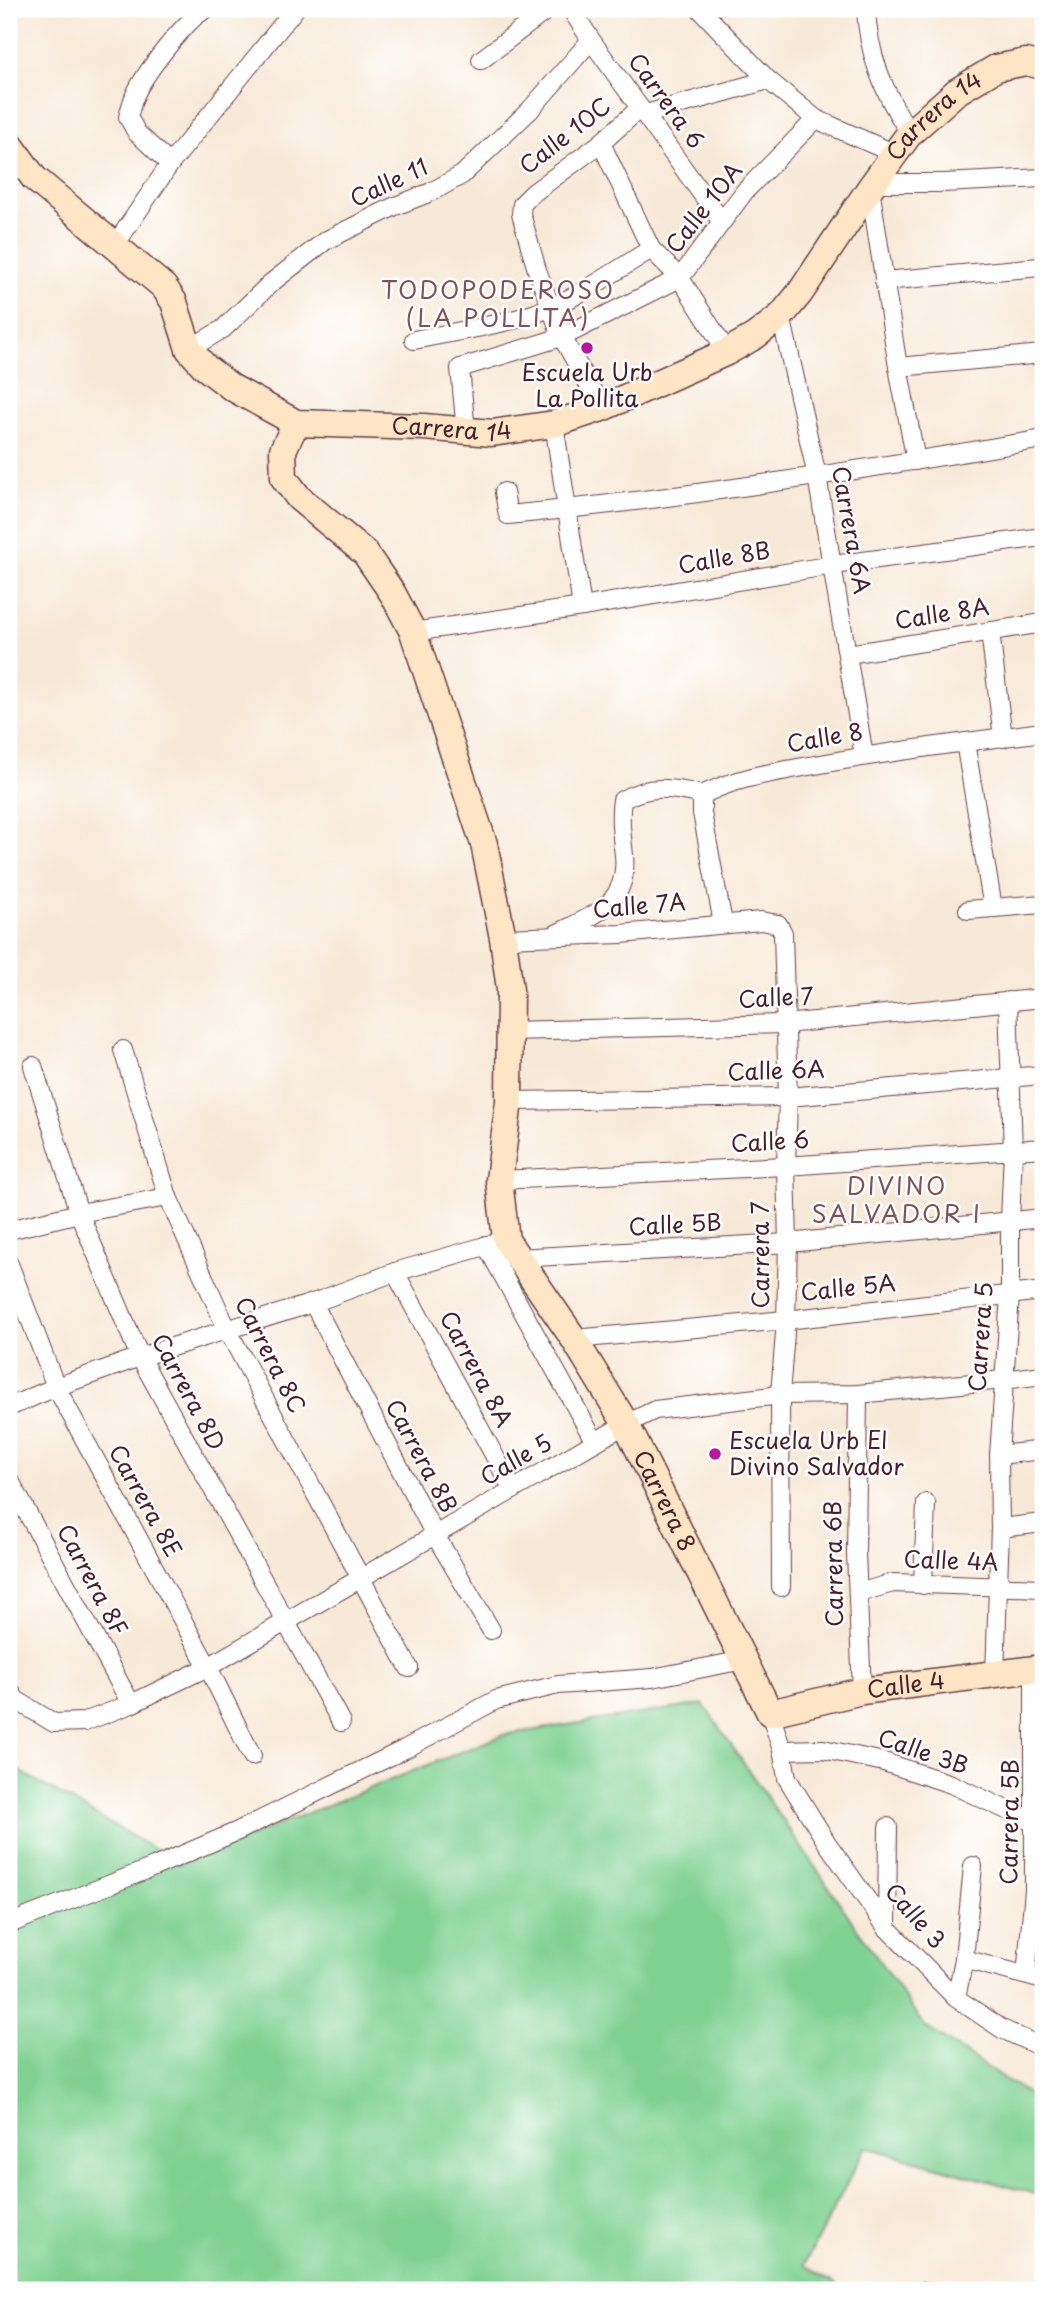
<svg xmlns="http://www.w3.org/2000/svg" width="1052" height="2299" font-family="'Playpen Sans',sans-serif">
  <style>
    .green { fill: #80d192; stroke: #65785e; stroke-width: 2 }
    .lines { fill: none; stroke-linecap: round; stroke-linejoin: round }
    .lane-casing { stroke: #643d45; stroke-width: 11 }
    .street-casing { stroke: #643d45; stroke-width: 20 }
    .secondary-casing { stroke: #643d45; stroke-width: 29 }
    .lane { stroke: #fff; stroke-width: 9 }
    .street { stroke: #fff; stroke-width: 18 }
    .secondary { stroke: #fee5c5; stroke-width: 26 }
    .poi-dot { fill: #b5179e; stroke: #fff; stroke-width: 2.5 }
    .labels { text-anchor: middle; stroke-width: 5; stroke-linejoin: round; paint-order: stroke }
    .street-label { font-size: 23px; fill: #4a1f2b; stroke: #fff }
    .poi-label { font-size: 23px; fill: #4a1f2b; stroke: #fff }
    .neighbourhood-label { font-size: 24px; letter-spacing: 2px; fill: #805257; stroke: #fff }
  </style>
  <rect width="100%" height="100%" fill="#fff"/>
  <filter id="ink" filterUnits="userSpaceOnUse"><feTurbulence type="fractalNoise" baseFrequency=".0143" numOctaves="2"/><feDisplacementMap in="SourceGraphic" scale="14" xChannelSelector="R" yChannelSelector="G"/><feConvolveMatrix kernelMatrix="1 2 1 2 8 2 1 2 1" color-interpolation-filters="sRGB"/></filter>
  <filter id="wash" filterUnits="userSpaceOnUse"><feTurbulence type="fractalNoise" baseFrequency=".00686" numOctaves="4" result="noise"/><feDisplacementMap in="SourceGraphic" scale="28" xChannelSelector="R" yChannelSelector="G"/><feGaussianBlur stdDeviation="1.57" result="paint"/><feColorMatrix in="noise" values="0 0 0 0 0 0 0 0 0 0 0 0 0 0 0 0 0 1.4 0 .05"/><feComposite in="paint" operator="in"/></filter>
  <g filter="url(#wash)">
    <rect width="100%" height="100%" fill="#f7e9d7"/>
    <polygon class="green" points="703,1704 924,2026 1043,2104 1043,2196 866,2147 804,2265 845,2290 9,2290 9,1765 180,1864 503,1735"/>
  </g>
  <g filter="url(#ink)">
    <g class="lines">
      <defs>
        <polyline id="lane" points="923,2286 938,2290"/>
        <g id="street">
          <polyline points="571,9 591,40 722,222"/>
          <polyline points="700,9 768,80 816,119 895,154"/>
          <path d="M866,9c2,45 19,87 44,124"/>
          <polyline points="481,60 548,9"/>
          <polyline points="646,114 768,80"/>
          <polyline points="601,143 651,249 680,278 727,352"/>
          <path d="M170,164l-33,-31 -9,-16c2,-7 4,-15 7,-22 9,-21 51,-76 71,-86"/>
          <polyline points="874,183 944,183 1043,178"/>
          <polyline points="870,188 898,367 916,461"/>
          <polyline points="115,245 170,164 295,9"/>
          <polyline points="884,281 1040,267"/>
          <polyline points="781,316 817,476 864,756"/>
          <path d="M414,340c43,-9 98,-16 138,-33 34,-15 67,-38 99,-58"/>
          <polyline points="189,349 223,329 271,283 325,241 393,207 431,192 462,175 530,110 591,40"/>
          <polyline points="898,367 1043,354"/>
          <polyline points="602,408 562,337 537,270 521,214 522,204 533,193 601,143 640,108"/>
          <polyline points="554,424 582,607"/>
          <polyline points="466,432 460,368 562,337 680,278 745,191 816,119"/>
          <path d="M504,492l4,23c179,-17 358,-45 535,-76"/>
          <polyline points="990,631 1003,738"/>
          <polyline points="413,632 582,607 833,565 1043,537"/>
          <polyline points="848,654 1043,623"/>
          <polyline points="965,742 993,908"/>
          <polyline points="702,795 702,813 723,923"/>
          <polyline points="968,910 1043,904"/>
          <path d="M556,934c37,-19 73,-29 68,-79 -2,-18 -5,-36 -2,-55 27,-16 50,-12 80,-5 35,-18 74,-23 113,-30 76,-14 152,-23 228,-33"/>
          <polyline points="503,938 621,934 761,921 778,924 783,933 788,1097 786,1166 788,1243 786,1320 780,1395 781,1587"/>
          <polyline points="510,1031 785,1024 1043,998"/>
          <polyline points="123,1050 168,1197 227,1329 409,1668"/>
          <polyline points="33,1066 79,1213 140,1357 341,1722"/>
          <polyline points="509,1101 788,1097 1043,1075"/>
          <polyline points="499,1180 786,1166 1043,1148"/>
          <polyline points="9,1230 79,1213 168,1197"/>
          <polyline points="486,1245 595,1442"/>
          <polyline points="517,1258 788,1243 1043,1218"/>
          <polyline points="9,1264 56,1387 208,1667 252,1756"/>
          <polyline points="395,1272 513,1490"/>
          <polyline points="313,1303 435,1535 491,1630"/>
          <polyline points="574,1339 786,1320 1043,1291"/>
          <polyline points="858,1394 856,1553 862,1691"/>
          <polyline points="9,1407 56,1387 140,1357 313,1303 395,1272 506,1240"/>
          <polyline points="999,1455 1043,1450"/>
          <polyline points="9,1479 131,1704"/>
          <polyline points="1000,1528 1043,1523"/>
          <polyline points="923,1585 926,1503"/>
          <polyline points="858,1593 893,1583 1043,1588"/>
          <polyline points="995,1675 1000,1528 999,1455 1010,1295 1010,1222 1013,1151 1008,1001"/>
          <polyline points="9,1689 16,1700 54,1723 84,1722 131,1704 208,1667 626,1424 655,1410 780,1395 858,1394 1003,1380 1043,1375"/>
          <polyline points="770,1713 782,1750 787,1778 827,1843 887,1928 956,1998 1002,2029 1043,2048"/>
          <polyline points="782,1750 823,1749 884,1762 951,1784 1043,1827"/>
          <polyline points="9,1924 154,1867 238,1831 403,1750 496,1700 558,1685 652,1678 744,1660"/>
          <polyline points="887,1928 888,1827"/>
          <polyline points="964,1959 1043,1980"/>
          <polyline points="1026,1975 1034,1890 1034,1669"/>
          <polyline points="956,1998 964,1959 973,1866"/>
        </g>
        <g id="secondary">
          <path id="s1" d="M9,143l25,35 130,109 10,15 15,47 16,18 26,20 65,36 128,4 68,6 62,-9 48,-16 125,-56 28,-16 26,-20 19,-23 70,-105 40,-55 46,-41 40,-24 30,-6 17,4"/>
          <path id="s2" d="M296,423l-13,27 1,28 15,20 66,55 28,41 20,38 71,212 19,94 7,52 -1,111 -10,79 7,60 68,99 52,85 144,289 92,-22 181,-23"/>
        </g>
      </defs>
      <use href="#lane" class="lane-casing"/>
      <use href="#street" class="street-casing"/>
      <use href="#secondary" class="secondary-casing"/>
      <use href="#lane" class="lane"/>
      <use href="#street" class="street"/>
      <use href="#secondary" class="secondary"/>
    </g>
  </g>
  <g class="poi-dot">
    <circle cx="587" cy="348" r="7"/>
    <circle cx="715" cy="1454" r="7"/>
  </g>
  <g class="labels">
    <g class="street-label">
      <text transform="translate(666 101) rotate(54)" y="8">Carrera 6</text>
      <text dy="8" stroke="none"><textPath href="#s1" startOffset="1176">Carrera 14</textPath></text>
      <text transform="translate(565 136) rotate(-38)" y="8">Calle 10C</text>
      <text transform="translate(389 183) rotate(-25)" y="8">Calle 11</text>
      <text transform="translate(704 208) rotate(-52)" y="8">Calle 10A</text>
      <text dy="8" stroke="none"><textPath href="#s1" startOffset="567">Carrera 14</textPath></text>
      <text transform="translate(851 530) rotate(80)" y="8">Carrera 6A</text>
      <text transform="translate(724 558) rotate(-10)" y="8">Calle 8B</text>
      <text transform="translate(942 614) rotate(-9)" y="8">Calle 8A</text>
      <text transform="translate(825 738) rotate(-10)" y="8">Calle 8</text>
      <text transform="translate(639 906) rotate(-5)" y="8">Calle 7A</text>
      <text transform="translate(776 998) rotate(-3)" y="8">Calle 7</text>
      <text transform="translate(776 1071) rotate(-2)" y="8">Calle 6A</text>
      <text transform="translate(770 1142) rotate(-3)" y="8">Calle 6</text>
      <text transform="translate(675 1225) rotate(-3)" y="8">Calle 5B</text>
      <text transform="translate(761 1255) rotate(-90)" y="8">Carrera 7</text>
      <text transform="translate(848 1288) rotate(-6)" y="8">Calle 5A</text>
      <text transform="translate(981 1337) rotate(-86)" y="8">Carrera 5</text>
      <text transform="translate(270 1355) rotate(63)" y="8">Carrera 8C</text>
      <text transform="translate(476 1369) rotate(62)" y="8">Carrera 8A</text>
      <text transform="translate(188 1392) rotate(62)" y="8">Carrera 8D</text>
      <text transform="translate(421 1456) rotate(62)" y="8">Carrera 8B</text>
      <text transform="translate(516 1460) rotate(-30)" y="8">Calle 5</text>
      <text dy="8" stroke="none"><textPath href="#s2" startOffset="1190">Carrera 8</textPath></text>
      <text transform="translate(145 1501) rotate(61)" y="8">Carrera 8E</text>
      <text transform="translate(951 1561) rotate(2)" y="8">Calle 4A</text>
      <text transform="translate(834 1564) rotate(-91)" y="8">Carrera 6B</text>
      <text transform="translate(92 1580) rotate(62)" y="8">Carrera 8F</text>
      <text dy="8" stroke="none"><textPath href="#s2" startOffset="1566">Calle 4</textPath></text>
      <text transform="translate(923 1752) rotate(19)" y="8">Calle 3B</text>
      <text transform="translate(1010 1822) rotate(-89)" y="8">Carrera 5B</text>
      <text transform="translate(915 1916) rotate(49)" y="8">Calle 3</text>
    </g>
    <g class="poi-label">
      <text x="587" y="381">Escuela Urb<tspan x="587" dy="26">La Pollita</tspan></text>
      <text x="729" y="1449" text-anchor="start">Escuela Urb El<tspan x="729" dy="26">Divino Salvador</tspan></text>
    </g>
    <g class="neighbourhood-label">
      <text x="498" y="299">TODOPODEROSO<tspan x="498" dy="28">(LA POLLITA)</tspan></text>
      <text x="897" y="1195">DIVINO<tspan x="897" dy="28">SALVADOR I</tspan></text>
    </g>
  </g>
  <rect width="1052" height="2299" fill="none" stroke="#fff" stroke-width="35"/>
</svg>
